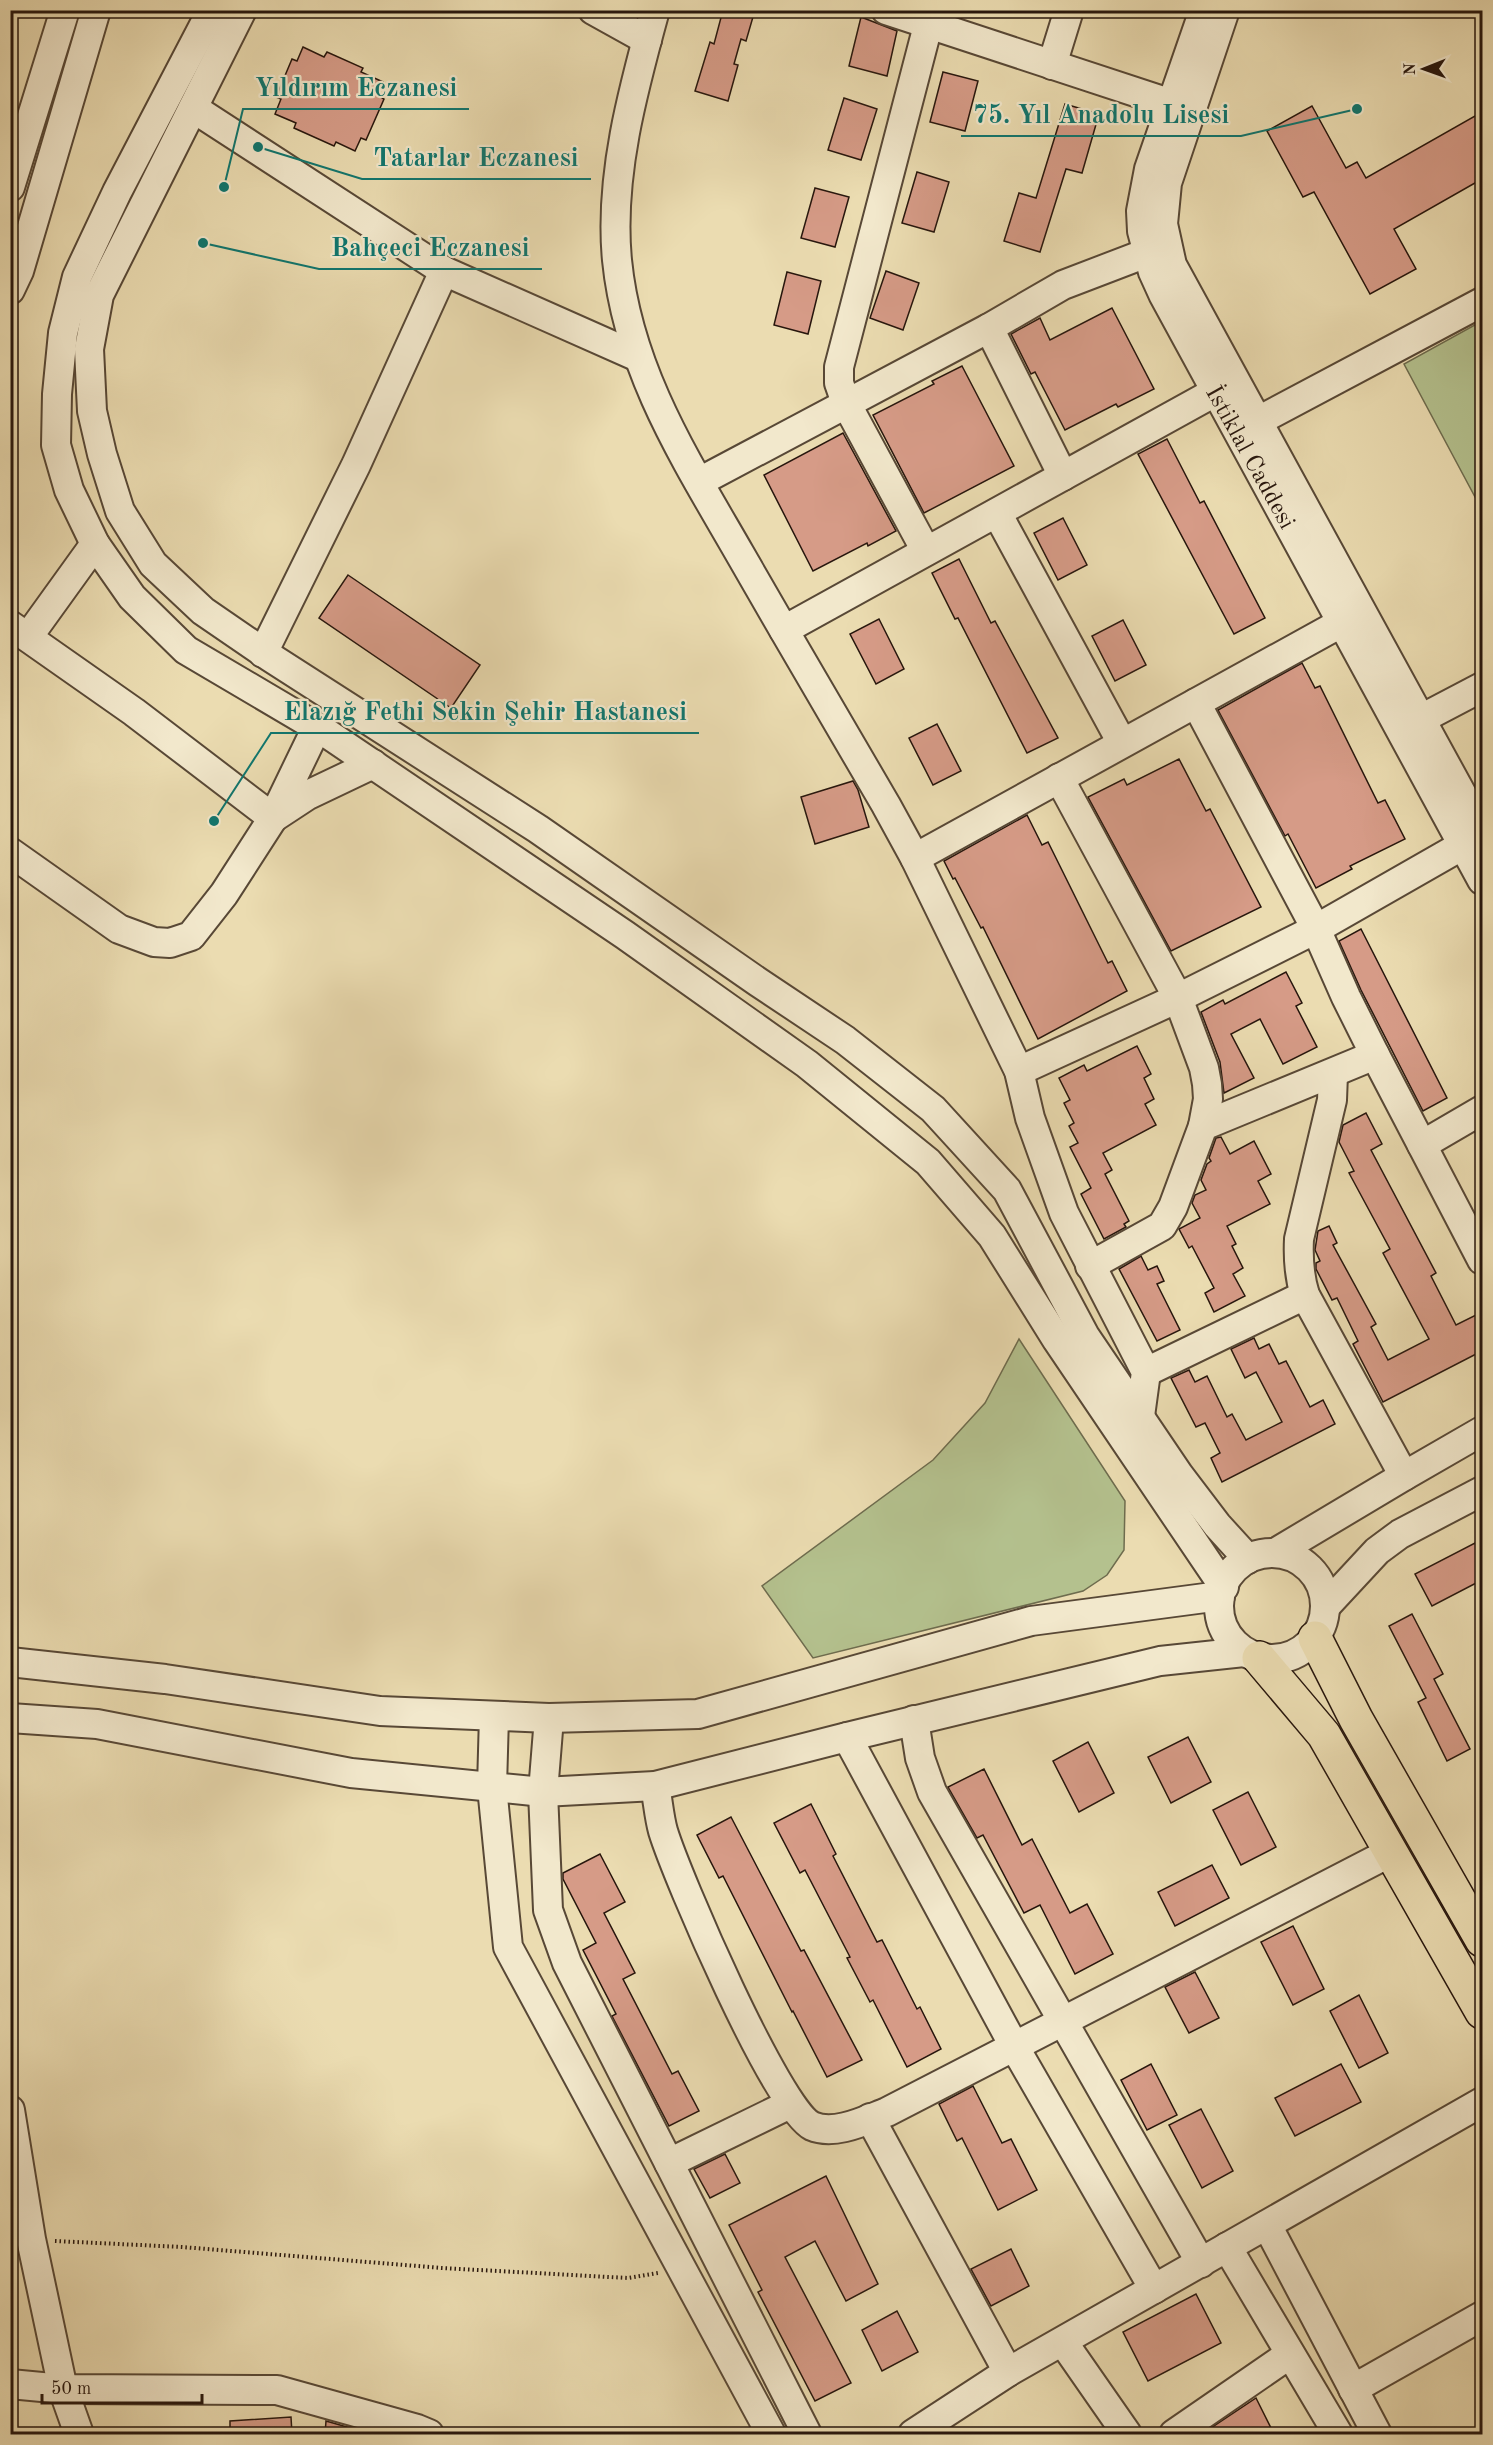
<svg xmlns="http://www.w3.org/2000/svg" width="1493" height="2445" font-family="'Old Standard TT',serif">
  <style>
    .green { fill: #b4c18e; stroke: #6e6c4e; stroke-width: 1.5 }
    .building { fill: #d69b87; stroke: #27160d; stroke-width: 1.5 }
    .lines { fill: none; stroke-linecap: round; stroke-linejoin: round }
    .minor-casing { stroke: #584836; stroke-width: 32 }
    .major-casing { stroke: #27160d; stroke-width: 36 }
    .path { stroke: #27160d; stroke-width: 4; stroke-dasharray: 1.5 3; stroke-linecap: butt }
    .minor { stroke: #f2e8cc; stroke-width: 28 }
    .major { stroke: #ebdcb1; stroke-width: 33 }
    .labels { text-anchor: middle; stroke-width: 4.5; stroke-linejoin: round; paint-order: stroke }
    .street-label { font-size: 24px; fill: #27160d; stroke: #f2e8cc }
    .leader { fill: none; stroke: #0f766e; stroke-width: 2 }
    .callout-dot { fill: #0f766e; stroke: #f2e8cc; stroke-width: 2 }
    .callout-label { font-size: 26px; text-anchor: middle; font-weight: bold; fill: #0f766e; stroke: #f2e8cc; stroke-width: 4.5; stroke-linejoin: round; paint-order: stroke }
  </style>
  <rect width="100%" height="100%" fill="#ebdcb1"/>
  <filter id="stains"><feTurbulence type="fractalNoise" baseFrequency=".00333" numOctaves="4"/><feColorMatrix values="0 0 0 0 .2 0 0 0 0 .09 0 0 0 0 .02 0 0 0 .5 -.17"/></filter>
  <radialGradient id="worn" r=".72"><stop offset=".6" stop-color="#630" stop-opacity="0"/><stop offset="1" stop-color="#630" stop-opacity=".3"/></radialGradient>
  <g class="green">
    <polygon points="1482,321 1482,510 1404,364"/>
    <polygon points="1019,1339 1125,1501 1124,1550 1107,1575 1083,1591 813,1658 762,1586 933,1460 985,1403"/>
  </g>
  <g class="building">
    <polygon points="723,10 755,10 746,41 741,39 734,64 738,65 728,101 695,91 710,42 714,44"/>
    <polygon points="861,17 897,31 887,76 849,66"/>
    <polygon points="303,47 324,57 327,52 363,68 361,72 383,82 378,96 384,99 366,140 361,138 355,151 336,142 334,146 294,128 296,123 275,114 281,99 276,97 292,59 297,61"/>
    <polygon points="943,72 978,81 965,131 930,122"/>
    <polygon points="844,98 877,109 861,160 828,150"/>
    <polygon points="1065,104 1099,114 1082,173 1066,169 1040,252 1004,241 1019,193 1036,198"/>
    <polygon points="1312,106 1346,168 1357,162 1366,178 1482,112 1482,179 1394,229 1416,269 1370,294 1314,192 1303,197 1267,131"/>
    <polygon points="917,172 949,182 934,232 902,223"/>
    <polygon points="815,188 849,197 835,247 801,238"/>
    <polygon points="886,271 919,283 903,330 870,318"/>
    <polygon points="787,272 821,281 808,334 774,325"/>
    <polygon points="1112,308 1154,389 1118,407 1116,404 1065,430 1035,372 1031,374 1011,334 1040,318 1050,340"/>
    <polygon points="962,366 1014,466 924,513 873,415 934,384 932,381"/>
    <polygon points="843,433 896,531 868,546 867,543 813,571 764,475"/>
    <polygon points="1167,439 1200,503 1204,501 1265,618 1234,634 1138,454"/>
    <polygon points="1063,518 1087,565 1058,580 1034,533"/>
    <polygon points="959,559 991,623 995,621 1058,738 1027,753 958,618 955,619 932,573"/>
    <polygon points="348,575 480,665 451,708 319,618"/>
    <polygon points="879,619 904,669 876,684 850,634"/>
    <polygon points="1123,620 1146,665 1115,681 1092,636"/>
    <polygon points="1302,663 1315,688 1320,686 1378,803 1385,800 1405,839 1350,866 1352,869 1316,888 1288,834 1285,836 1218,710"/>
    <polygon points="937,724 961,771 933,785 909,738"/>
    <polygon points="1179,759 1206,811 1210,809 1261,907 1171,951 1088,797 1124,779 1127,785"/>
    <polygon points="853,781 858,790 869,827 815,844 801,797"/>
    <polygon points="1027,815 1042,845 1048,842 1108,963 1112,961 1127,991 1038,1039 983,927 981,928 955,878 953,879 944,861"/>
    <polygon points="1361,929 1447,1098 1423,1111 1361,990 1339,941"/>
    <polygon points="1286,972 1302,1003 1296,1006 1317,1047 1283,1064 1260,1019 1231,1034 1254,1078 1224,1093 1220,1062 1201,1012 1223,1000 1225,1004"/>
    <polygon points="1137,1046 1151,1074 1144,1078 1154,1099 1145,1104 1156,1125 1103,1153 1112,1170 1105,1174 1129,1221 1124,1224 1126,1227 1104,1239 1081,1194 1091,1188 1070,1147 1078,1143 1069,1126 1074,1123 1064,1103 1070,1100 1059,1078 1084,1065 1087,1071"/>
    <polygon points="1366,1113 1382,1144 1371,1150 1436,1273 1431,1276 1456,1325 1478,1314 1482,1324 1482,1351 1383,1402 1353,1344 1358,1341 1337,1298 1332,1300 1316,1269 1316,1263 1320,1261 1315,1250 1318,1231 1329,1226 1337,1243 1333,1245 1376,1324 1371,1327 1388,1360 1429,1339 1383,1253 1390,1249 1349,1173 1354,1171 1339,1142 1343,1125"/>
    <polygon points="1221,1137 1230,1154 1254,1141 1271,1174 1258,1181 1270,1204 1227,1226 1236,1244 1232,1246 1243,1268 1233,1274 1245,1296 1214,1312 1205,1293 1214,1288 1192,1246 1189,1248 1179,1229 1200,1218 1192,1203 1195,1195 1206,1190 1201,1180 1207,1164 1211,1161 1209,1158 1216,1138"/>
    <polygon points="1141,1256 1148,1270 1157,1266 1164,1281 1157,1284 1180,1330 1157,1341 1119,1269"/>
    <polygon points="1254,1338 1259,1349 1269,1344 1279,1364 1286,1361 1310,1407 1323,1400 1335,1424 1222,1482 1211,1458 1220,1453 1205,1423 1196,1427 1171,1378 1189,1370 1195,1382 1207,1376 1227,1417 1232,1414 1246,1440 1282,1422 1256,1372 1245,1378 1231,1349"/>
    <polygon points="1475,1543 1482,1558 1482,1580 1432,1606 1415,1574"/>
    <polygon points="1412,1614 1443,1674 1434,1679 1470,1749 1447,1761 1418,1702 1426,1698 1389,1626"/>
    <polygon points="1188,1737 1211,1782 1171,1803 1148,1757"/>
    <polygon points="1088,1742 1114,1793 1079,1812 1053,1761"/>
    <polygon points="984,1769 1022,1845 1032,1839 1070,1913 1087,1904 1113,1954 1075,1974 1040,1905 1024,1913 983,1835 977,1838 948,1787"/>
    <polygon points="1248,1792 1276,1847 1241,1865 1213,1810"/>
    <polygon points="811,1804 836,1854 833,1856 877,1942 882,1940 917,2009 920,2007 941,2049 907,2067 873,2000 870,2002 847,1958 850,1957 805,1870 800,1873 774,1823"/>
    <polygon points="731,1817 767,1886 801,1951 804,1950 862,2060 827,2077 793,2011 792,2012 723,1876 719,1878 697,1835"/>
    <polygon points="600,1854 625,1902 604,1913 635,1973 623,1979 672,2074 678,2071 699,2111 669,2126 612,2016 616,2014 583,1950 596,1943 563,1879 563,1873"/>
    <polygon points="1212,1865 1229,1898 1175,1926 1158,1892"/>
    <polygon points="1293,1926 1324,1989 1293,2005 1261,1942"/>
    <polygon points="1195,1972 1219,2018 1189,2033 1165,1987"/>
    <polygon points="1359,1995 1388,2053 1359,2068 1330,2011"/>
    <polygon points="1151,2064 1177,2115 1147,2130 1121,2080"/>
    <polygon points="1341,2064 1361,2102 1295,2136 1275,2098"/>
    <polygon points="973,2086 1002,2143 1011,2139 1037,2190 998,2210 962,2138 957,2141 939,2104"/>
    <polygon points="1201,2109 1233,2171 1202,2188 1169,2125"/>
    <polygon points="725,2154 740,2183 710,2198 694,2169"/>
    <polygon points="826,2176 878,2284 846,2301 815,2241 785,2257 851,2383 815,2401 758,2292 762,2290 729,2225"/>
    <polygon points="1011,2249 1029,2286 991,2306 971,2269"/>
    <polygon points="1196,2294 1221,2343 1148,2381 1123,2332"/>
    <polygon points="897,2311 918,2352 882,2371 862,2330"/>
    <polygon points="1256,2398 1274,2434 1202,2434"/>
    <polygon points="291,2417 292,2434 230,2434 230,2421"/>
    <polygon points="326,2421 361,2431 361,2434 325,2434"/>
  </g>
  <g class="lines">
    <defs>
      <g id="minor">
        <polyline points="212,10 117,192 77,277 63,333 57,394 56,445 69,490 95,544 132,597 186,650 325,732 625,935 807,1064 928,1162 992,1236 1057,1340 1224,1587"/>
        <polyline points="242,10 99,295 89,349 92,411 102,454 120,511 153,564 203,611 270,657 538,829 758,982 845,1040 933,1109 1007,1190 1085,1336 1179,1475 1217,1525 1248,1559"/>
        <polyline points="593,10 647,40"/>
        <path d="M655,10c-22,80 -46,167 -38,250 11,111 69,200 123,294 48,84 97,167 146,251l29,53 104,213 11,47 34,95 82,159 -6,44"/>
        <polyline points="886,10 1172,104"/>
        <polyline points="1204,10 1149,169 1141,211 1142,231 1153,272 1163,294 1482,880"/>
        <polyline points="1225,10 1167,183 1163,224 1172,265 1482,831"/>
        <polyline points="1052,65 1069,10"/>
        <polyline points="193,108 444,271 638,357"/>
        <polyline points="10,187 65,10"/>
        <polyline points="10,290 19,271 96,10"/>
        <polyline points="989,328 1063,476"/>
        <polyline points="1258,421 1482,302"/>
        <polyline points="699,482 989,328 1063,285 1165,246"/>
        <polyline points="997,513 1122,743"/>
        <polyline points="926,551 846,403 839,383 839,367 932,10"/>
        <polyline points="10,625 134,712 273,818 224,894 191,936 170,943 154,942 119,929 10,852"/>
        <polyline points="784,630 1215,392"/>
        <polyline points="28,637 95,544"/>
        <polyline points="263,653 356,465 444,271"/>
        <polyline points="1196,703 1316,929 1346,997 1375,1055 1482,1260"/>
        <polyline points="1421,719 1482,687"/>
        <polyline points="317,727 273,818 308,795 373,764"/>
        <polyline points="1059,778 1178,998 1204,1068 1207,1084 1208,1099 1203,1126"/>
        <polyline points="915,858 1341,623"/>
        <polyline points="1019,1071 1178,998 1316,929 1463,845"/>
        <path d="M1333,1074l-1,26 -33,139c-1,20 0,37 6,56l99,181"/>
        <polyline points="1422,1145 1482,1110"/>
        <polyline points="1090,1266 1162,1226 1173,1207 1203,1126 1375,1055"/>
        <polyline points="1146,1372 1305,1295"/>
        <polyline points="1275,1553 1404,1476 1482,1431"/>
        <circle cx="1272" cy="1606" r="53"/>
        <polyline points="1325,1607 1377,1551 1400,1534 1482,1491"/>
        <polyline points="10,1662 165,1679 380,1711 549,1718 698,1714 1031,1621 1220,1596"/>
        <polyline points="494,1716 492,1787 508,1947 771,2434"/>
        <polyline points="10,1718 97,1724 351,1773 543,1792 655,1786 847,1737 1160,1661 1244,1652"/>
        <polyline points="549,1718 543,1792 548,1910 567,1963 807,2434"/>
        <polyline points="914,1720 920,1758 932,1792 1201,2263"/>
        <polyline points="847,1737 1014,2046 1154,2289"/>
        <path d="M655,1786c3,15 4,31 8,45 14,46 114,278 149,295 23,10 54,-6 75,-14l504,-260"/>
        <polyline points="10,2110 31,2239 63,2389 79,2434"/>
        <polyline points="870,2118 1008,2372"/>
        <polyline points="669,2163 790,2104"/>
        <polyline points="1267,2225 1377,2434"/>
        <polyline points="1227,2247 1338,2434"/>
        <polyline points="1063,2342 1127,2434"/>
        <polyline points="10,2384 63,2389 277,2390 417,2429 429,2434"/>
        <polyline points="1353,2389 1482,2316"/>
        <polyline points="913,2434 1008,2372 1482,2102"/>
        <polyline points="1174,2434 1290,2354"/>
      </g>
      <g id="major">
        <polyline points="1315,1638 1356,1719 1482,1940"/>
        <polyline points="1259,1658 1324,1735 1482,2012"/>
      </g>
    </defs>
    <use href="#minor" class="minor-casing"/>
    <use href="#major" class="major-casing"/>
    <polyline class="path" points="55,2241 182,2247 442,2268 628,2278 658,2273"/>
    <use href="#minor" class="minor"/>
    <use href="#major" class="major"/>
  </g>
  <g class="labels">
    <g class="street-label">
      <text transform="translate(1251 457) rotate(61)" y="8">İstiklal Caddesi</text>
    </g>
  </g>
  <path class="leader" d="M224 187L243 109H469M1357 109L1241 136H961M258 147L362 179H591M203 243L319 269H542M214 821L271 733H699"/>
  <g class="callout-dot">
    <circle cx="224" cy="187" r="6"/>
    <circle cx="1357" cy="109" r="6"/>
    <circle cx="258" cy="147" r="6"/>
    <circle cx="203" cy="243" r="6"/>
    <circle cx="214" cy="821" r="6"/>
  </g>
  <g class="callout-label">
    <text x="356" y="96">Yıldırım Eczanesi</text>
    <text x="1101" y="123">75. Yıl Anadolu Lisesi</text>
    <text x="476" y="166">Tatarlar Eczanesi</text>
    <text x="430" y="256">Bahçeci Eczanesi</text>
    <text x="485" y="720">Elazığ Fethi Sekin Şehir Hastanesi</text>
  </g>
  <rect width="1493" height="2445" fill="none" stroke="#ebdcb1" stroke-width="36"/>
  <rect x="12" y="12" width="1469" height="2421" fill="none" stroke="#27160d" stroke-width="3"/>
  <rect x="18" y="18" width="1457" height="2409" fill="none" stroke="#27160d" stroke-width="1.5"/>
  <g transform="translate(1424 69) rotate(269)" stroke="#f2e8cc" stroke-width="4.5" paint-order="stroke">
  <path d="M0-4.5L10 22L0 15L-10 22Z" fill="#27160d"/>
  <text y="-9" font-size="16" font-weight="bold" text-anchor="middle" fill="#27160d">N</text>
  </g>
  <path d="M42 2394v9h160v-9" fill="none" stroke="#27160d" stroke-width="3"/>
  <text x="51" y="2394" font-size="18" fill="#27160d" stroke="#f2e8cc" stroke-width="4.5" paint-order="stroke">50 m</text>
  <rect width="100%" height="100%" filter="url(#stains)"/>
  <rect width="100%" height="100%" fill="url(#worn)"/>
</svg>
